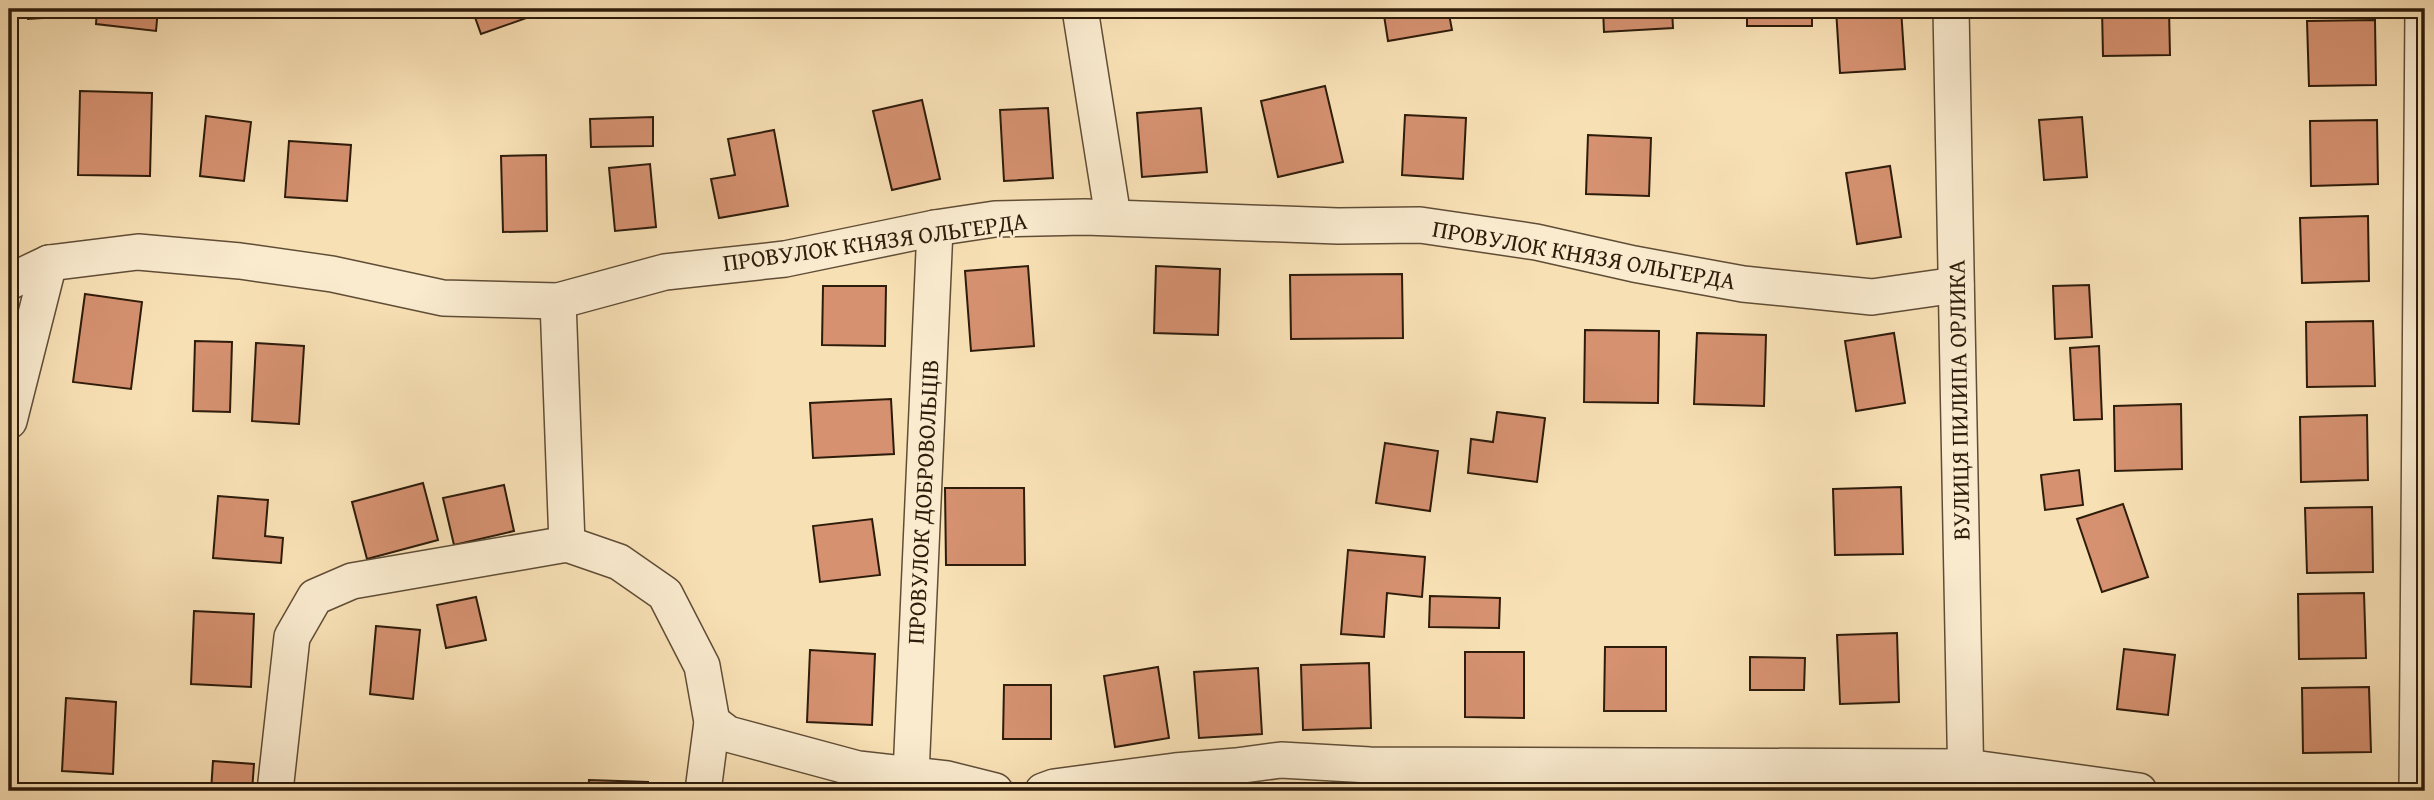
<svg xmlns="http://www.w3.org/2000/svg" width="2434" height="800" font-family="'Gentium Book Plus',serif">
  <style>
    .building { fill: #d59170; stroke: #2e1c0b; stroke-width: 2 }
    .lines { fill: none; stroke-linecap: round; stroke-linejoin: round }
    .minor-casing { stroke: #604d36; stroke-width: 38 }
    .minor { stroke: #faebcf; stroke-width: 35 }
    .labels { text-anchor: middle; stroke-width: 5; stroke-linejoin: round; paint-order: stroke }
    .street-label { font-size: 24px; fill: #2e1c0b; stroke: #faebcf }
  </style>
  <rect width="100%" height="100%" fill="#f8e0b5"/>
  <filter id="stains"><feTurbulence type="fractalNoise" baseFrequency=".00286" numOctaves="4"/><feColorMatrix values="0 0 0 0 .2 0 0 0 0 .09 0 0 0 0 .02 0 0 0 .5 -.17"/></filter>
  <radialGradient id="worn" r=".72"><stop offset=".6" stop-color="#630" stop-opacity="0"/><stop offset="1" stop-color="#630" stop-opacity=".3"/></radialGradient>
  <g class="building">
    <polygon points="27,9 73,9 74,16 28,19"/>
    <polygon points="97,9 158,9 156,31 96,24"/>
    <polygon points="472,9 549,9 549,10 481,34"/>
    <polygon points="1383,9 1448,9 1452,30 1388,41"/>
    <polygon points="1603,9 1672,9 1673,28 1604,32"/>
    <rect x="1747" y="9" width="65" height="17"/>
    <polygon points="1836,9 1901,9 1905,69 1840,73"/>
    <polygon points="2102,9 2169,9 2170,55 2103,56"/>
    <polygon points="2375,20 2376,85 2309,86 2307,21"/>
    <polygon points="1325,86 1343,162 1278,177 1261,101"/>
    <polygon points="80,91 152,93 150,176 78,175"/>
    <polygon points="922,100 940,179 892,190 873,111"/>
    <polygon points="1048,108 1053,178 1004,181 1000,110"/>
    <polygon points="1201,108 1207,172 1142,177 1137,113"/>
    <polygon points="1405,115 1466,118 1463,179 1402,175"/>
    <polygon points="206,116 251,122 244,181 200,176"/>
    <polygon points="653,117 653,146 591,147 590,119"/>
    <polygon points="2082,117 2087,177 2044,180 2039,120"/>
    <polygon points="2377,120 2378,184 2311,186 2310,121"/>
    <polygon points="774,130 788,206 719,218 711,179 735,175 728,139"/>
    <polygon points="1588,135 1651,138 1649,196 1586,194"/>
    <polygon points="289,141 351,145 347,201 285,197"/>
    <polygon points="546,155 547,231 503,232 501,156"/>
    <polygon points="650,164 656,227 615,231 609,168"/>
    <polygon points="1890,166 1901,237 1857,244 1846,173"/>
    <polygon points="2368,216 2369,281 2302,283 2300,218"/>
    <polygon points="1028,266 1034,346 971,351 965,271"/>
    <polygon points="1156,266 1220,269 1218,335 1154,333"/>
    <polygon points="1402,274 1403,338 1291,339 1290,275"/>
    <polygon points="2089,285 2092,337 2055,339 2053,286"/>
    <polygon points="823,286 886,286 885,346 822,345"/>
    <polygon points="85,294 142,302 131,389 73,382"/>
    <polygon points="2373,321 2375,386 2307,387 2306,322"/>
    <polygon points="1585,330 1659,331 1658,403 1584,402"/>
    <polygon points="1697,333 1766,335 1764,406 1694,404"/>
    <polygon points="1894,333 1905,403 1856,411 1845,341"/>
    <polygon points="195,341 232,342 230,412 193,411"/>
    <polygon points="256,343 304,346 299,424 252,421"/>
    <polygon points="2099,346 2102,419 2074,420 2070,348"/>
    <polygon points="891,399 894,454 813,458 810,403"/>
    <polygon points="2181,404 2182,469 2115,471 2114,406"/>
    <polygon points="1497,412 1545,418 1537,482 1468,473 1471,439 1493,442"/>
    <polygon points="2367,415 2368,480 2301,482 2300,417"/>
    <polygon points="1385,443 1438,451 1430,511 1376,503"/>
    <polygon points="2079,470 2083,505 2045,510 2041,475"/>
    <polygon points="423,483 438,540 367,559 352,502"/>
    <polygon points="504,485 514,531 454,545 443,498"/>
    <polygon points="1901,487 1903,554 1835,555 1833,489"/>
    <polygon points="945,488 1024,488 1025,565 946,565"/>
    <polygon points="218,496 268,500 265,536 283,538 281,563 213,558"/>
    <polygon points="2123,504 2148,577 2102,592 2077,519"/>
    <polygon points="2372,507 2373,572 2307,573 2305,508"/>
    <polygon points="872,519 880,575 820,582 813,526"/>
    <polygon points="1348,550 1425,557 1422,597 1387,593 1384,637 1341,634"/>
    <polygon points="2364,593 2366,658 2299,659 2298,594"/>
    <polygon points="1430,596 1500,598 1499,628 1429,627"/>
    <polygon points="476,597 486,640 446,648 437,605"/>
    <polygon points="194,611 254,614 251,687 191,684"/>
    <polygon points="376,626 420,630 413,699 370,694"/>
    <polygon points="1897,633 1899,702 1840,704 1837,635"/>
    <polygon points="1605,647 1666,647 1666,711 1604,711"/>
    <polygon points="2124,649 2175,655 2168,715 2117,709"/>
    <polygon points="810,650 875,654 872,725 807,722"/>
    <polygon points="1465,652 1524,652 1524,718 1465,717"/>
    <polygon points="1750,657 1805,658 1804,690 1750,690"/>
    <polygon points="1369,663 1371,728 1303,730 1301,665"/>
    <polygon points="1158,667 1169,738 1115,747 1104,676"/>
    <polygon points="1258,668 1262,734 1199,738 1194,672"/>
    <polygon points="1004,685 1051,685 1051,739 1003,739"/>
    <polygon points="2369,687 2371,752 2303,753 2302,688"/>
    <polygon points="66,698 116,702 113,774 62,771"/>
    <polygon points="213,761 254,764 252,791 211,791"/>
    <polygon points="589,780 648,782 648,791 588,791"/>
  </g>
  <g class="lines">
    <defs>
      <g id="minor">
        <polyline points="1080,9 1113,217"/>
        <polyline points="1951,9 1966,789"/>
        <polyline points="9,282 49,263 138,252 240,261 332,274 443,298 558,301 665,272 785,259 935,228 995,219 1085,217 1338,226 1420,225 1536,242 1634,264 1743,284 1872,297 1956,285"/>
        <polyline points="558,301 567,544"/>
        <polyline points="9,421 49,263"/>
        <polyline points="712,722 728,734 858,769 947,779 995,791"/>
        <polyline points="911,775 935,228"/>
        <polyline points="275,791 292,637 315,597 352,581 567,544 619,562 665,594 702,666 712,722 703,791"/>
        <polyline points="1043,791 1054,787 1175,771 1236,766 1281,760 1370,765 1966,767 2139,791"/>
        <polyline points="2417,791 2423,9"/>
      </g>
    </defs>
    <use href="#minor" class="minor-casing"/>
    <use href="#minor" class="minor"/>
  </g>
  <g class="labels">
    <g class="street-label">
      <text transform="translate(875 242) rotate(-8)" y="8">ПРОВУЛОК КНЯЗЯ ОЛЬГЕРДА</text>
      <text transform="translate(1584 255) rotate(10)" y="8">ПРОВУЛОК КНЯЗЯ ОЛЬГЕРДА</text>
      <text transform="translate(1959 400) rotate(-91)" y="8">ВУЛИЦЯ ПИЛИПА ОРЛИКА</text>
      <text transform="translate(923 502) rotate(-87)" y="8">ПРОВУЛОК ДОБРОВОЛЬЦІВ</text>
    </g>
  </g>
  <rect width="2434" height="800" fill="none" stroke="#f8e0b5" stroke-width="35"/>
  <rect x="10" y="10" width="2413" height="779" fill="none" stroke="#2e1c0b" stroke-width="3.5"/>
  <rect x="18" y="18" width="2399" height="765" fill="none" stroke="#2e1c0b" stroke-width="2"/>
  <rect width="100%" height="100%" filter="url(#stains)"/>
  <rect width="100%" height="100%" fill="url(#worn)"/>
</svg>
